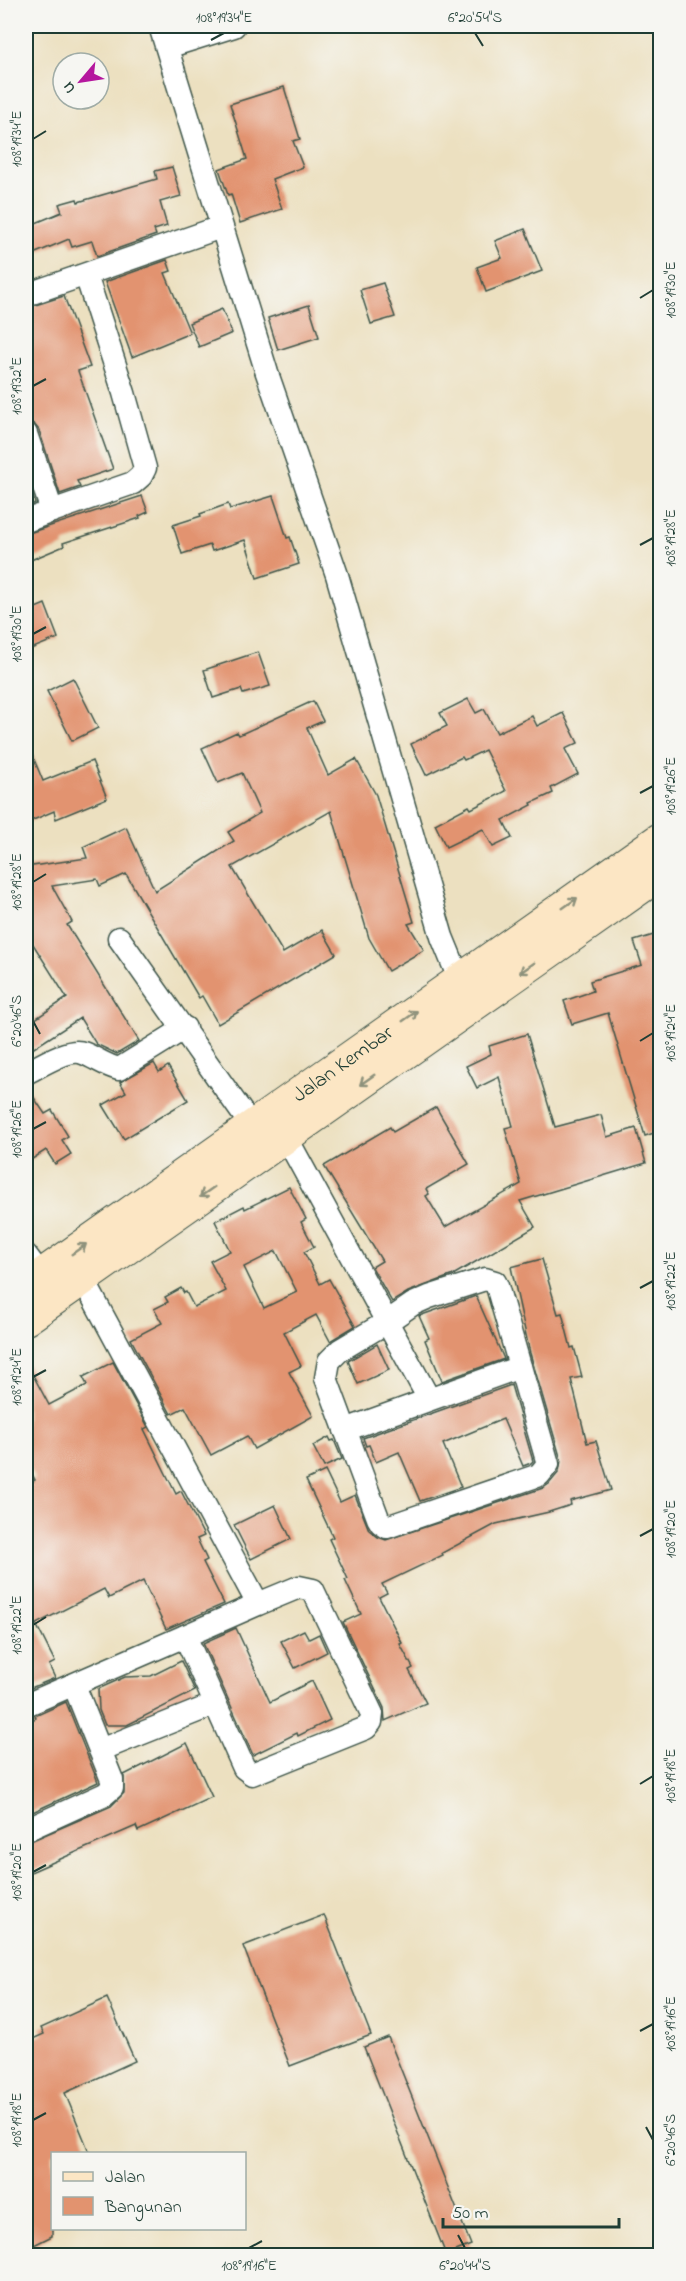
<svg xmlns="http://www.w3.org/2000/svg" width="686" height="2281" font-family="'Indie Flower',sans-serif">
  <style>
    .building { fill: #e2936f; fill-rule: evenodd }
    .lines { fill: none; stroke-linecap: round; stroke-linejoin: round }
    .street-casing { stroke: #3e5549; stroke-width: 25 }
    .secondary-casing { stroke: #3e5549; stroke-width: 34 }
    .street { stroke: #fff; stroke-width: 22 }
    .secondary { stroke: #fce6c4; stroke-width: 32 }
    .oneway { stroke: #8e927c }
    .ticks { fill: none; stroke: #1f3d34; stroke-width: 2 }
    .labels { text-anchor: middle; stroke-width: 6; stroke-linejoin: round; paint-order: stroke }
    .street-label { font-size: 21px; fill: #1f3d34; stroke: #f6f6f2 }
    .neatline { fill: none; stroke: #1f3d34; stroke-width: 2 }
    .ticks-label { font-size: 15px; text-anchor: middle; fill: #1f3d34 }
  </style>
  <rect width="100%" height="100%" fill="#f6f6f2"/>
  <filter id="ink" filterUnits="userSpaceOnUse"><feTurbulence type="fractalNoise" baseFrequency=".0167" numOctaves="2"/><feDisplacementMap in="SourceGraphic" scale="12" xChannelSelector="R" yChannelSelector="G"/><feConvolveMatrix kernelMatrix="1 2 1 2 8 2 1 2 1" color-interpolation-filters="sRGB"/></filter>
  <filter id="wash" filterUnits="userSpaceOnUse"><feTurbulence type="fractalNoise" baseFrequency=".008" numOctaves="4" result="noise"/><feDisplacementMap in="SourceGraphic" scale="24" xChannelSelector="R" yChannelSelector="G"/><feGaussianBlur stdDeviation="1.35" result="paint"/><feColorMatrix in="noise" values="0 0 0 0 0 0 0 0 0 0 0 0 0 0 0 0 0 1.4 0 .05"/><feComposite in="paint" operator="in"/></filter>
  <g filter="url(#wash)">
    <rect width="100%" height="100%" fill="#ece0c0"/>
    <g id="blocks">
      <g class="building">
        <polygon points="284,87 300,139 293,141 303,167 272,179 282,209 240,223 231,194 228,195 219,169 247,159 230,104"/>
        <polygon points="172,167 181,196 160,202 167,226 154,230 156,235 97,256 92,241 72,247 69,239 26,257 26,227 62,212 59,204 77,199 78,202 157,179 155,171"/>
        <polygon points="525,229 542,271 486,292 477,267 502,258 495,241"/>
        <polygon points="167,260 171,271 165,273 190,333 132,357 105,282"/>
        <polygon points="383,283 395,317 371,324 360,290"/>
        <polygon points="64,296 90,367 78,371 113,469 77,481 80,487 60,494 39,430 34,424 26,421 26,308"/>
        <polygon points="309,305 319,337 278,350 268,318"/>
        <polygon points="222,309 232,333 199,347 189,323"/>
        <polygon points="26,475 35,503 26,507"/>
        <polygon points="142,496 148,512 139,516 140,518 63,543 64,546 26,562 26,534"/>
        <polygon points="273,496 287,538 290,537 299,564 257,578 245,540 212,551 210,545 182,554 173,525 201,516 200,514 228,504 230,509"/>
        <polygon points="45,604 58,638 26,651 26,612"/>
        <polygon points="258,652 270,686 243,694 241,689 213,698 204,670"/>
        <polygon points="73,678 98,728 72,741 47,691"/>
        <polygon points="468,699 476,713 484,709 497,733 532,716 537,726 563,713 578,743 565,749 578,774 551,788 553,793 531,803 532,805 503,820 512,838 493,847 483,829 446,847 435,824 469,806 471,809 506,791 485,750 464,760 462,757 426,775 411,744 447,726 440,713"/>
        <polygon points="313,701 323,721 307,728 328,775 356,759 376,795 414,922 408,924 424,950 388,971 369,938 331,811 232,867 283,953 322,930 336,954 218,1024 202,996 199,998 126,874 100,886 97,879 52,886 72,922 67,925 139,1041 117,1054 96,1044 80,1018 26,1053 26,1025 67,998 33,944 26,948 26,914 30,912 26,885 26,867 87,858 83,847 126,827 155,891 234,841 228,832 260,813 242,773 218,783 202,748 237,732 239,735"/>
        <polygon points="26,740 43,781 92,761 107,798 56,819 54,811 26,823"/>
        <polygon points="660,933 660,1131 645,1136 608,1013 572,1024 564,1001 593,991 590,981 642,965 634,941"/>
        <polygon points="527,1034 555,1127 601,1115 607,1137 636,1128 646,1163 520,1201 535,1227 453,1275 408,1292 392,1302 372,1267 382,1261 324,1166 390,1127 393,1132 436,1107 469,1164 426,1189 429,1194 426,1196 445,1227 521,1184 505,1128 513,1126 499,1077 477,1088 466,1066 491,1054 489,1046"/>
        <polygon points="154,1063 159,1072 168,1066 188,1100 124,1139 103,1105 126,1092 120,1082"/>
        <polygon points="26,1086 45,1114 52,1110 68,1136 62,1140 71,1154 55,1164 46,1150 26,1163"/>
        <path d="M289,1187l17,32 -5,3 13,25 -10,5 16,32 9,-5 26,47 -25,15 -14,-26 -32,17 17,34 -12,6 24,44 -59,33 -7,-13 -36,19 -26,-48 -14,7 -40,-75 31,-16 -8,-14 14,-7 -3,-5 16,-9 3,5 2,-1 8,15 32,-16 -16,-30 20,-10 -15,-30 29,-15 1,3zM276,1251l21,41 -33,16 -20,-41z"/>
        <polygon points="542,1259 558,1314 562,1313 571,1348 574,1347 582,1377 571,1379 587,1443 596,1441 611,1490 570,1501 571,1505 549,1512 496,1524 442,1553 443,1555 382,1584 387,1593 379,1597 402,1643 400,1644 413,1668 409,1670 426,1703 385,1721 384,1708 343,1622 361,1614 345,1580 348,1579 329,1539 333,1537 306,1480 325,1471 340,1502 355,1495 369,1530 378,1537 386,1540 543,1488 549,1484 559,1472 561,1460 530,1353 511,1267"/>
        <polygon points="476,1296 504,1359 442,1381 425,1340 429,1338 419,1316"/>
        <polygon points="377,1344 389,1370 358,1384 348,1361"/>
        <polygon points="26,1362 49,1405 87,1385 83,1377 113,1362 148,1427 144,1429 176,1494 181,1491 204,1536 197,1539 207,1560 203,1562 224,1604 166,1629 143,1581 109,1598 104,1589 36,1624 55,1662 49,1665 55,1678 26,1690 26,1485 35,1480 26,1462"/>
        <polygon points="511,1385 533,1461 531,1463 523,1466 503,1419 443,1444 461,1487 420,1501 399,1452 376,1462 369,1445 366,1446 363,1438"/>
        <polygon points="329,1437 331,1441 334,1440 342,1459 324,1467 313,1446"/>
        <polygon points="275,1505 291,1539 251,1559 234,1525"/>
        <polygon points="236,1628 270,1702 312,1681 330,1720 298,1736 297,1733 253,1755 203,1643"/>
        <polygon points="304,1630 309,1639 319,1634 327,1652 295,1668 281,1641"/>
        <polygon points="181,1661 195,1691 127,1725 105,1725 99,1710 98,1689 125,1677 151,1676"/>
        <polygon points="66,1702 98,1782 26,1815 26,1723 36,1718 35,1716"/>
        <polygon points="187,1743 212,1797 138,1831 136,1826 26,1874 26,1843 111,1806 124,1793 124,1775"/>
        <polygon points="324,1915 371,2035 290,2066 243,1946"/>
        <polygon points="107,1998 135,2061 65,2093 90,2154 52,2154 52,2236 26,2249 26,2042 44,2034 41,2028"/>
        <polygon points="388,2037 471,2245 446,2255 364,2047"/>
      </g>
    </g>
  </g>
  <g filter="url(#ink)">
    <use href="#blocks" fill-opacity="0" stroke="#3e5549" stroke-width="1.5"/>
    <g class="lines">
      <defs>
        <g id="street">
          <polyline points="160,26 267,373 337,575 442,937 460,981"/>
          <polyline points="167,47 234,26"/>
          <polyline points="26,295 221,227"/>
          <polyline points="26,434 52,511 133,483 141,476 145,468 124,393 86,275"/>
          <polyline points="26,521 52,511"/>
          <polyline points="119,938 260,1138"/>
          <path d="M26,1073c14,-7 43,-26 57,-20 13,5 23,13 36,16l66,-41"/>
          <polyline points="279,1124 429,1399"/>
          <polyline points="26,1255 41,1275"/>
          <polyline points="83,1279 258,1604 299,1587 313,1590 372,1714 371,1722 366,1728 252,1774 244,1768 185,1636 258,1604"/>
          <polygon points="485,1279 495,1282 497,1286 548,1464 539,1475 387,1527 381,1523 378,1518 326,1378 329,1361 340,1350 387,1322 413,1304 429,1297"/>
          <polyline points="345,1430 520,1367"/>
          <polyline points="26,1705 185,1636"/>
          <polyline points="100,1750 215,1704"/>
          <polyline points="26,1830 105,1794 112,1788 112,1780 74,1685"/>
        </g>
        <g id="secondary">
          <path id="s1" d="M26,1286l634,-447"/>
          <polyline points="26,1319 660,874"/>
        </g>
      </defs>
      <use href="#street" class="street-casing"/>
      <use href="#secondary" class="secondary-casing"/>
      <use href="#street" class="street"/>
      <use href="#secondary" class="secondary"/>
    </g>
    <defs><path id="oneway-shaft" d="M-6 0H5M1.5-3L5.5 0L1.5 3" fill="none" stroke-width="1.6" stroke-linecap="round" stroke-linejoin="round" transform="scale(1.5)"/></defs>
    <g class="oneway">
      <use href="#oneway-shaft" transform="translate(570 903) rotate(-35)"/>
      <use href="#oneway-shaft" transform="translate(527 968) rotate(145)"/>
      <use href="#oneway-shaft" transform="translate(410 1016) rotate(-35)"/>
      <use href="#oneway-shaft" transform="translate(367 1080) rotate(145)"/>
      <use href="#oneway-shaft" transform="translate(207 1192) rotate(145)"/>
      <use href="#oneway-shaft" transform="translate(79 1249) rotate(-35)"/>
    </g>
  </g>
  <path class="ticks" d="M475,33l8,13M211,40l13,-7M33,139l13,-8M640,298l13,-8M33,386l13,-7M640,545l13,-7M33,634l13,-7M640,793l13,-7M33,882l13,-8M33,1021l7,13M640,1041l13,-8M33,1129l13,-7M640,1288l13,-7M33,1377l13,-7M640,1536l13,-7M33,1625l13,-8M640,1784l13,-8M33,1872l13,-7M640,2031l13,-7M33,2120l13,-7M646,2127l7,13M458,2235l7,13M249,2248l13,-7"/>
  <g class="labels">
    <g class="street-label">
      <text dy="7" stroke="none"><textPath href="#s1" startOffset="387">Jalan Kembar</textPath></text>
    </g>
  </g>
  <rect width="686" height="2281" fill="none" stroke="#f6f6f2" stroke-width="66"/>
  <rect x="51" y="2152" width="195" height="78" fill="#f6f6f2" stroke="#a0aca6" stroke-width="1.5"/>
  <rect x="63" y="2172" width="30" height="9" fill="#fce6c4" stroke="#a0aca6" stroke-width="1.5"/>
  <text x="105" y="2182" font-size="18" fill="#1f3d34">Jalan</text>
  <rect x="63" y="2197" width="30" height="18" fill="#e2936f" stroke="#a0aca6" stroke-width="1.5"/>
  <text x="105" y="2212" font-size="18" fill="#1f3d34">Bangunan</text>
  <g transform="translate(81 81) rotate(241)"><circle r="28" fill="#f6f6f2" stroke="#a0aca6" stroke-width="1.5"/>
  <path d="M0-4.5L10 22L0 15L-10 22Z" fill="#b5179e"/>
  <text y="-9" font-size="16" font-weight="bold" text-anchor="middle" fill="#1f3d34">U</text>
  </g>
  <path d="M443 2218v9h176v-9" fill="none" stroke="#1f3d34" stroke-width="3"/>
  <text x="452" y="2218" font-size="18" fill="#1f3d34" stroke="#f6f6f2" stroke-width="4.5" paint-order="stroke">50 m</text>
  <rect x="33" y="33" width="620" height="2215" class="neatline"/>
  <g class="ticks-label">
    <text x="224" y="22">108°19'34"E</text>
    <text x="475" y="22">6°20'54"S</text>
    <text transform="translate(16 139) rotate(-90)" y="5">108°19'34"E</text>
    <text transform="translate(670 290) rotate(-90)" y="5">108°19'30"E</text>
    <text transform="translate(16 386) rotate(-90)" y="5">108°19'32"E</text>
    <text transform="translate(670 538) rotate(-90)" y="5">108°19'28"E</text>
    <text transform="translate(16 634) rotate(-90)" y="5">108°19'30"E</text>
    <text transform="translate(670 786) rotate(-90)" y="5">108°19'26"E</text>
    <text transform="translate(16 882) rotate(-90)" y="5">108°19'28"E</text>
    <text transform="translate(16 1021) rotate(-90)" y="5">6°20'46"S</text>
    <text transform="translate(670 1033) rotate(-90)" y="5">108°19'24"E</text>
    <text transform="translate(16 1129) rotate(-90)" y="5">108°19'26"E</text>
    <text transform="translate(670 1281) rotate(-90)" y="5">108°19'22"E</text>
    <text transform="translate(16 1377) rotate(-90)" y="5">108°19'24"E</text>
    <text transform="translate(670 1529) rotate(-90)" y="5">108°19'20"E</text>
    <text transform="translate(16 1625) rotate(-90)" y="5">108°19'22"E</text>
    <text transform="translate(670 1776) rotate(-90)" y="5">108°19'18"E</text>
    <text transform="translate(16 1872) rotate(-90)" y="5">108°19'20"E</text>
    <text transform="translate(670 2024) rotate(-90)" y="5">108°19'16"E</text>
    <text transform="translate(16 2120) rotate(-90)" y="5">108°19'18"E</text>
    <text transform="translate(670 2140) rotate(-90)" y="5">6°20'46"S</text>
    <text x="249" y="2270">108°19'16"E</text>
    <text x="465" y="2270">6°20'44"S</text>
  </g>
</svg>
